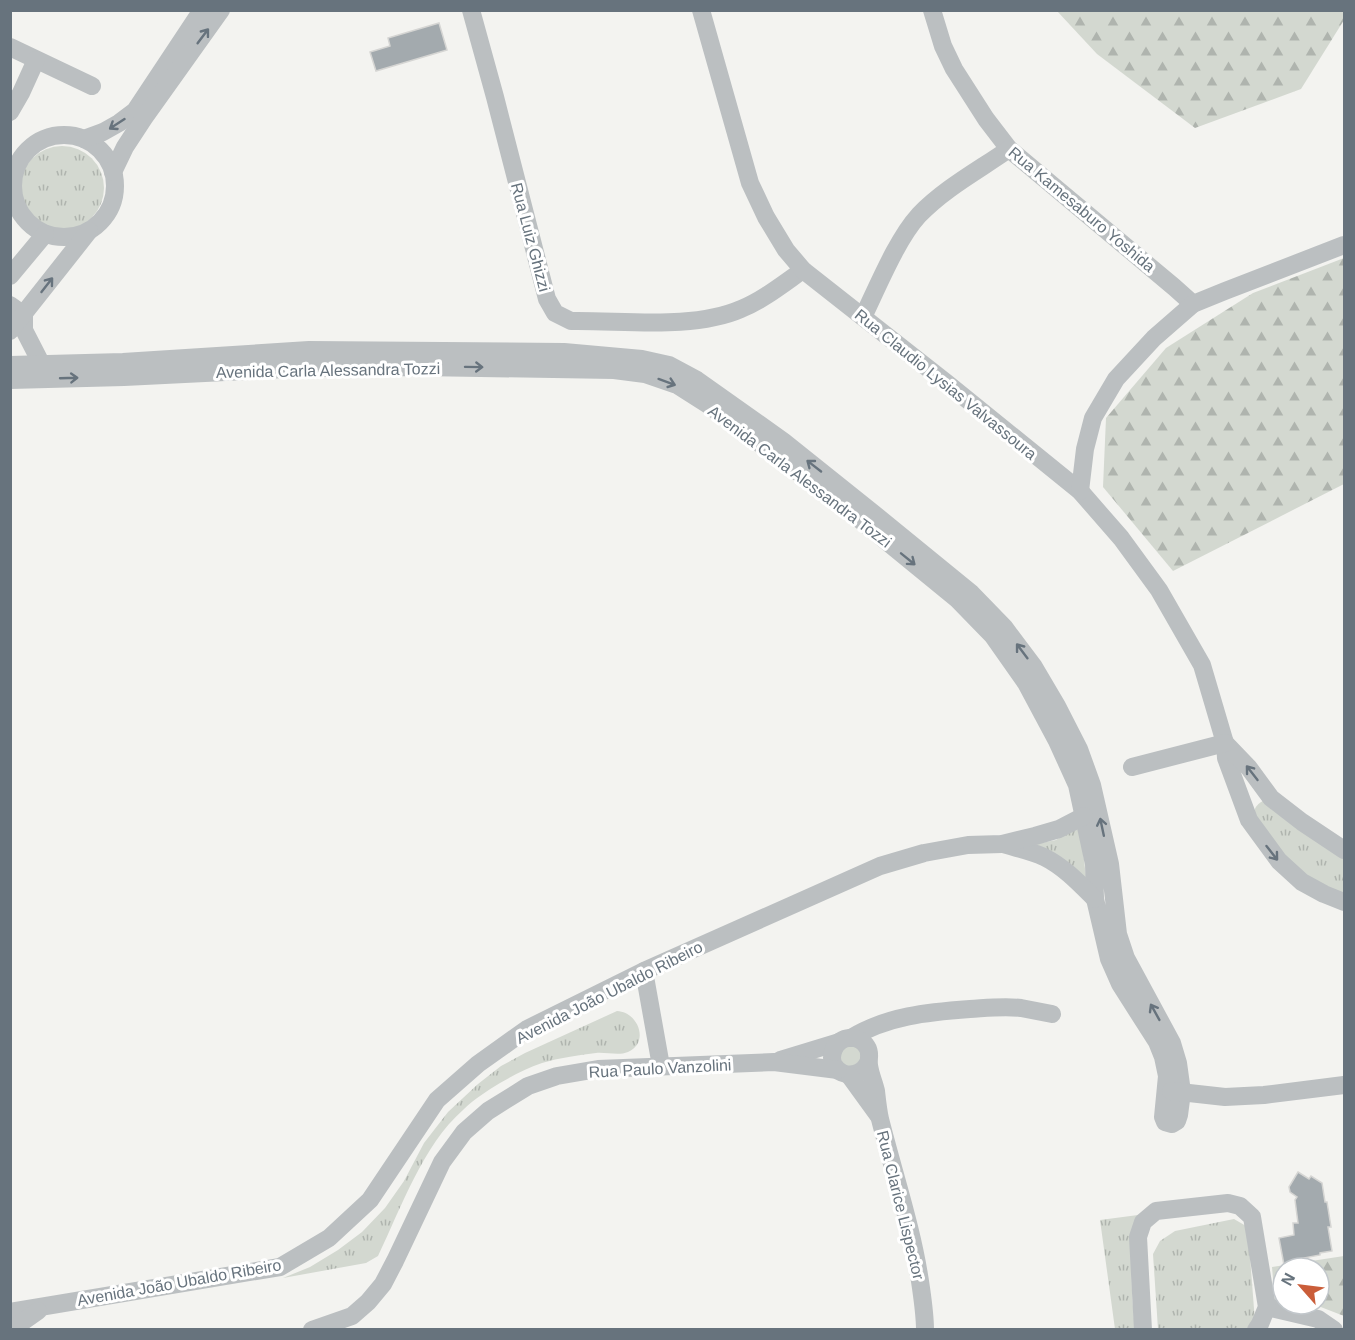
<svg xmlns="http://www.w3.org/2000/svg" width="1355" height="1340" font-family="Helvetica,sans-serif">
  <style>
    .forest { fill: url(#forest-firs) }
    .park { fill: url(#park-tufts) }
    .building { fill: #a3aaae; stroke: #d5d5d3; stroke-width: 1.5 }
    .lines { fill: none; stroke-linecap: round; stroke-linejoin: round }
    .minor { stroke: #bbbfc1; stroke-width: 18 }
    .oneway { stroke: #67737d }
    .labels { text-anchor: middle; stroke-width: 6; stroke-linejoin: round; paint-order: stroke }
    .street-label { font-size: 16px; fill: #67737d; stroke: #fff }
  </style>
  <defs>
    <pattern id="forest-firs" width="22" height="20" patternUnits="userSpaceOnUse" patternTransform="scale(1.5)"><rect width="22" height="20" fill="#d3d8d0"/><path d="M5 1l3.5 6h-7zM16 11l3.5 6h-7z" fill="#afb4ae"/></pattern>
    <pattern id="park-tufts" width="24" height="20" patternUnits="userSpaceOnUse" patternTransform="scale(1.5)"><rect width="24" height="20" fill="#d3d8d0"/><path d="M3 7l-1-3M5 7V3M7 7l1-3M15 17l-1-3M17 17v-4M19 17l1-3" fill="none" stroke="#afb4ae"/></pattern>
  </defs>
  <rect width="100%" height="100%" fill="#f3f3f0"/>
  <g class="forest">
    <polygon points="1344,10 1344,20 1301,89 1195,128 1097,54 1057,11"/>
    <polygon points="1344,258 1344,484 1173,571 1103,487 1106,418 1166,348 1253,293"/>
    <polygon points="1344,1256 1344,1316 1313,1304 1319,1304 1319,1268 1283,1268 1283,1302 1275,1302 1272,1267"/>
  </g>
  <g class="park">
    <circle cx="62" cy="188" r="42"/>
    <path d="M1264,800l80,58v37l-24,-10 -33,-25 -33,-47c1,-7 4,-9 10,-13z"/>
    <polygon points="1077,826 1083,850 1086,878 1036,844 1056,840"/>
    <path d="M617,1011c21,1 33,31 11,41 -9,4 -22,0 -32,1 -18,2 -37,5 -54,10 -15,5 -28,12 -42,20 -13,8 -26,16 -37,27 -40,35 -62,98 -85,146l-12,7 -83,15 27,-11 28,-17 24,-18 23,-24 19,-27 20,-38 24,-31 30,-28 23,-18 24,-13z"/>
    <polygon points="852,1042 865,1057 850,1068 843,1064 839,1055 843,1046"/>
    <path d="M1138,1215c-9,40 -7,74 -3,114h-20l-15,-109z"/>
    <polygon points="1234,1219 1246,1226 1248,1230 1255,1322 1249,1329 1158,1329 1153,1254 1160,1241 1175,1231"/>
  </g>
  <g class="building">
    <polygon points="439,23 447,50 376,71 370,52 390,46 388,38"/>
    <polygon points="1298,1172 1309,1179 1311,1176 1322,1183 1325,1202 1327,1202 1331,1227 1328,1227 1332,1251 1320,1253 1320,1255 1293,1260 1293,1263 1284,1265 1279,1238 1294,1235 1293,1223 1298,1223 1295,1200 1297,1197 1290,1192 1289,1187"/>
  </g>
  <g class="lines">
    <g class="minor">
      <path d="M471,10l24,87 52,202 8,14 16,8c52,-1 122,9 170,-12 22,-9 42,-25 62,-39"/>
      <polyline points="701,10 750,183 766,217 786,250 803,270 948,384 1080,491 1121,538 1159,590 1202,665 1225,743 1226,758 1249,820 1279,861 1302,882 1324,894 1344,902"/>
      <polyline points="932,10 943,46 954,69 986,119 1009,149 1174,287 1193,304"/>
      <polyline points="10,47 92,86"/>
      <polyline points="10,112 21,93 36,60"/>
      <circle cx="64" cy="186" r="51"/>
      <polyline points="84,139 103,132 119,123 135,111 202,10"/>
      <polyline points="113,172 125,147 144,118 221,10"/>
      <polyline points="10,276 45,234"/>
      <polyline points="10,305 24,315 24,330 42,365"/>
      <path d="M863,317c15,-31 34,-78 56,-102 26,-27 60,-45 90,-66"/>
      <polyline points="10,331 89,231"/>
      <polyline points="10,365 123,362 309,350 564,352 642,359 669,365 697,380 783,441 873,513 971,593 1004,627 1034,667 1057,706 1079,749 1092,785 1110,864 1118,934 1126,958 1172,1043 1178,1063 1182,1092 1179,1115 1177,1121 1172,1124 1165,1122 1163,1117 1167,1076 1163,1057 1157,1042 1120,984 1109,959 1095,899 1094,864 1077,785 1057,741 1026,683 993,636 957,599 847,509 710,406 677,385 645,374 614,370 421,367 306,368 124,377 10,380"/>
      <polyline points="1080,491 1085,449 1093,418 1116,379 1154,338 1193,304 1225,291 1344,245"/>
      <polyline points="1225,743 1249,768 1271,798 1302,822 1344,850"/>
      <polyline points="1132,767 1225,743"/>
      <path d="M1003,844c13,4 28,7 41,13 20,10 35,26 51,42"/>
      <polyline points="644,971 661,1066"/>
      <path d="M851,1038c36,-22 77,-26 119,-29 17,-1 34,-3 51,-1 10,2 21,4 31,6"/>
      <polyline points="780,1060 839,1042"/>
      <path d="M868,1063c-13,23 -44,8 -34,-14 6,-14 25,-15 33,-2 4,6 1,11 2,18 1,9 5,17 7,26 1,9 2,19 4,28 14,56 33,111 41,169 2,14 4,28 4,42"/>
      <polyline points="849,1075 878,1115"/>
      <polyline points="1171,1091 1225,1097 1264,1095 1344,1085"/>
      <polyline points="1267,1307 1318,1319 1334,1330"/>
      <polyline points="10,1312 280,1267 329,1238 370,1200 437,1100 478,1064 527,1029 644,971 880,866 924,853 968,845 1002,844 1035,836 1059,829 1084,816"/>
      <polyline points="11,1330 38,1311"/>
      <polyline points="312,1330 352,1316 368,1302 383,1284 395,1261 442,1162 464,1132 488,1111 528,1086 557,1076 598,1069 774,1062 838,1070"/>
      <polyline points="1143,1330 1138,1237 1143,1222 1156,1211 1228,1203 1240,1206 1252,1217 1267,1307 1260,1324 1256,1330"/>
    </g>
  </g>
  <defs><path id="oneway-shaft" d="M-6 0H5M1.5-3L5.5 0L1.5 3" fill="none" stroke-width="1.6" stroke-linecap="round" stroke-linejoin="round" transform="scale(1.5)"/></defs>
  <g class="oneway">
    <use href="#oneway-shaft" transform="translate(203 36) rotate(-53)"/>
    <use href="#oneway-shaft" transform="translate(117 124) rotate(147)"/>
    <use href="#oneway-shaft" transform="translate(47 285) rotate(-52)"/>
    <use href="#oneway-shaft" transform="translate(474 367) rotate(1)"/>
    <use href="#oneway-shaft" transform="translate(69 378) rotate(-2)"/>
    <use href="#oneway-shaft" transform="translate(667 382) rotate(20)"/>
    <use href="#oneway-shaft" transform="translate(814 466) rotate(-142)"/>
    <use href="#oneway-shaft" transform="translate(908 559) rotate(39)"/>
    <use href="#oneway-shaft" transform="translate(1022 651) rotate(-127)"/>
    <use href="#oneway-shaft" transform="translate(1252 773) rotate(-128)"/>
    <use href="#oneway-shaft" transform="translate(1102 827) rotate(-102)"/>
    <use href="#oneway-shaft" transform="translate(1272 853) rotate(52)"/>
    <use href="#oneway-shaft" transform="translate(1155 1012) rotate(-119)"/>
  </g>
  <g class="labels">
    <g class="street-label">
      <text transform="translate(1082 209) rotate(40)" y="6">Rua Kamesaburo Yoshida</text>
      <text transform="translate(531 237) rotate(75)" y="6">Rua Luiz Ghizzi</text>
      <text transform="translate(328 370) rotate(-1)" y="6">Avenida Carla Alessandra Tozzi</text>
      <text transform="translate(946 384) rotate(39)" y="6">Rua Claudio Lysias Valvassoura</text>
      <text transform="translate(800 476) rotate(37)" y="6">Avenida Carla Alessandra Tozzi</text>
      <text transform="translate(609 992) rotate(-27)" y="6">Avenida João Ubaldo Ribeiro</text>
      <text transform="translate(660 1068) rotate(-3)" y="6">Rua Paulo Vanzolini</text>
      <text transform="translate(901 1205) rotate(76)" y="6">Rua Clarice Lispector</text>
      <text transform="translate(179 1282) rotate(-10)" y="6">Avenida João Ubaldo Ribeiro</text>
    </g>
  </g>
  <rect width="1355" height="1340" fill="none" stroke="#67737d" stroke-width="24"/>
  <g transform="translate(1301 1286) rotate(298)"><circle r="28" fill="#ffffff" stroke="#c2c7cb" stroke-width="1.5"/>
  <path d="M0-4.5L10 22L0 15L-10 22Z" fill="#ca5d39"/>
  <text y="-9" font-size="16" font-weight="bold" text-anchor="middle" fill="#67737d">N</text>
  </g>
</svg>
